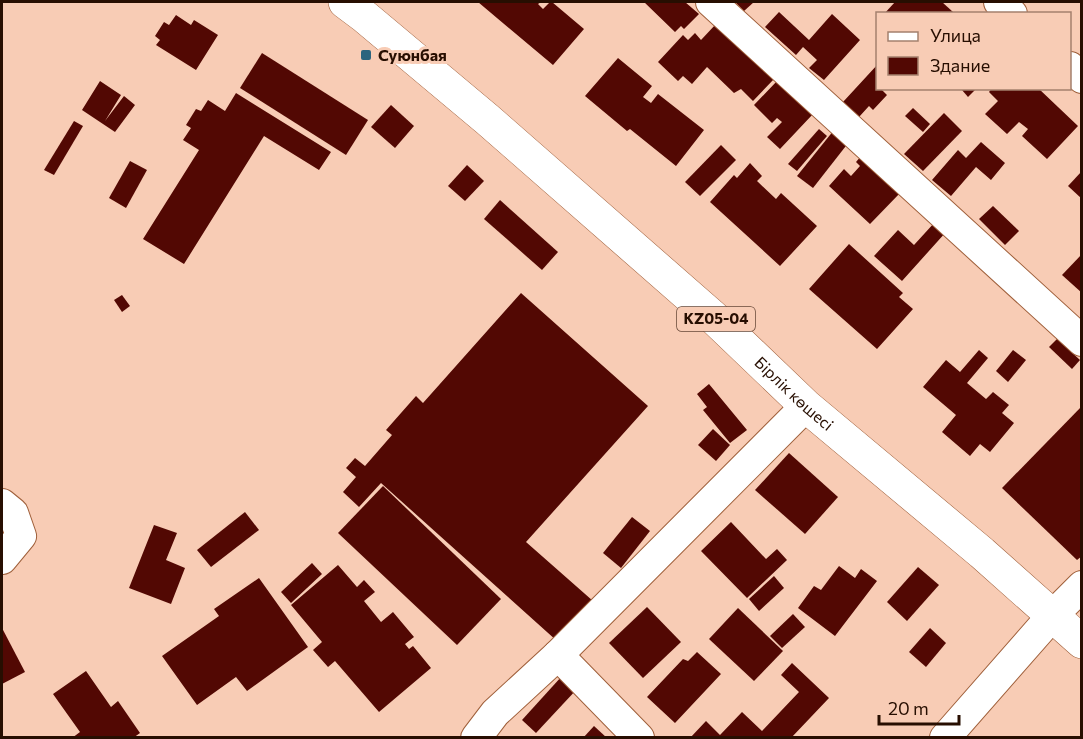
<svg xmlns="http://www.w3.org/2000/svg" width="1083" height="739" font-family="Commissioner,sans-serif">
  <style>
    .building { fill: #520803 }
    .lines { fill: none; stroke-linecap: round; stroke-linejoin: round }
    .minor-casing { stroke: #9f5f3a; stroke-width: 32 }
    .major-casing { stroke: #9f5f3a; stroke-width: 34 }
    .minor { stroke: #fff; stroke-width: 30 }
    .major { stroke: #fff; stroke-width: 33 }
    .poi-dot { fill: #2b647e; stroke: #f8ccb5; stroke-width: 2 }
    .labels { text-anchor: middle; stroke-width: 6; stroke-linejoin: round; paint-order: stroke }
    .shield { fill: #f8ccb5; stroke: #664737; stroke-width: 1.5 }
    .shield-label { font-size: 15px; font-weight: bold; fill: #270e01 }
    .poi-label { font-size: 16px; font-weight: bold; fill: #270e01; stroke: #f8ccb5; text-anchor: start }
    .street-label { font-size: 16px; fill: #270e01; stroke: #f8ccb5 }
  </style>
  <rect width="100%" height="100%" fill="#f8ccb5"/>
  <g class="building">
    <polygon points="478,2 541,2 538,4 543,9 550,2 552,2 584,29 553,65"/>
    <polygon points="644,2 685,2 699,14 684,29 681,26 675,32"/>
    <polygon points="735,2 754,2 744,11"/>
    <polygon points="895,2 942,2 953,12 951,14 884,14"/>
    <polygon points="779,12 809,40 832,14 860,40 824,80 809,68 817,60 803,47 796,55 765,27"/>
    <polygon points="176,15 191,25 194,20 218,35 196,70 156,45 160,40 155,36 164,22 169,25"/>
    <polygon points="716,24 774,79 753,101 741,89 734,93 707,67 692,84 683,76 678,81 658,62 683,35 688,40 695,33 701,40"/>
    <polygon points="262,53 368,120 346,155 240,88"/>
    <polygon points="618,58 652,86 643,97 651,103 658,94 704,130 676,166 630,129 627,131 585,96"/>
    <polygon points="878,64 878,88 880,88 887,95 873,110 869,106 859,117 843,102"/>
    <polygon points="100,81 121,95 105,121 124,96 135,105 115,132 82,110"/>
    <polygon points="777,81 813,114 780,149 767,137 782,122 777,118 772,123 754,105"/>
    <polygon points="963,88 977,88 968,97 962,90"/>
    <polygon points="992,88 1038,88 1078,126 1047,159 1022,136 1028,129 1019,122 1007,134 985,114 998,101 989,92"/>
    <polygon points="236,93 331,152 319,170 264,136 184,264 143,239 199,150 183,140 191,128 186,125 196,109 201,111 208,100 225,111"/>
    <polygon points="391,105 414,126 395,148 371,127"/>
    <polygon points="913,108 930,124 923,132 905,116"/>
    <polygon points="944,113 962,131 923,171 904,154"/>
    <polygon points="74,121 83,126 54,175 44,170"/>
    <polygon points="819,129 827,136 797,171 788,164"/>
    <polygon points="834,130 849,142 813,188 797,176"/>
    <polygon points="981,142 1005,163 991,180 976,167 951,196 932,180 958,150 966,158"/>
    <polygon points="721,145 736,160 700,196 685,182"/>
    <polygon points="862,155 901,192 870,224 829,186 844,169 851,176 860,166 856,162"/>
    <polygon points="130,161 147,170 126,208 109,198"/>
    <polygon points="750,163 762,176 757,181 776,199 781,193 817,226 780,266 710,202 734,175 737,178"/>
    <polygon points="467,165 484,181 465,201 448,186"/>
    <polygon points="1082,171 1082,199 1068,186"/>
    <polygon points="500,200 558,252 542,270 484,219"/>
    <polygon points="993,206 1019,231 1005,245 979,219"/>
    <polygon points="935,222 946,232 902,281 874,256 898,230 914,245"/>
    <polygon points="849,244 903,293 899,297 913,309 877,349 809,289"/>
    <polygon points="1082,254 1082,293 1062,275"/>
    <polygon points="521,293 648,406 526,542 593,601 557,641 381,483 359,507 343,492 356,477 346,468 355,458 365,466 392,435 386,430 416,396 423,403"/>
    <polygon points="122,295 130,306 122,312 114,300"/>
    <polygon points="1057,339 1080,360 1072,369 1049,347"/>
    <polygon points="979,350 988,358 967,383 986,399 993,392 1009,405 1002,413 1014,423 990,452 980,444 970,456 942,432 956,415 923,387 946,360 960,372"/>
    <polygon points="1013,350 1026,360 1008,382 996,371"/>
    <polygon points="709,384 747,430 730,443 703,410 707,407 697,394"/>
    <polygon points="1082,406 1082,556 1077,560 1002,488"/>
    <polygon points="713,429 730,445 716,461 698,445"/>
    <polygon points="789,453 838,497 805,534 755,490"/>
    <polygon points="383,486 501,599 457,645 338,533"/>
    <polygon points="245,512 259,530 211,567 197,550"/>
    <polygon points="632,517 650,531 621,568 603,553"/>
    <polygon points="731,522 766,559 777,549 787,560 747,598 701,551"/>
    <polygon points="154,525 177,533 166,560 185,568 171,604 129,588"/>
    <polygon points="312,563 322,574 291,603 281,592"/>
    <polygon points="338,565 357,587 364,580 375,592 364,601 381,622 393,612 414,637 405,644 409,649 413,646 431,668 379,712 335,661 328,667 313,650 322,642 291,605"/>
    <polygon points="839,566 855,578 861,569 877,581 835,636 798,608 814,586 821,590"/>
    <polygon points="918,567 939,585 907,621 887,602"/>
    <polygon points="774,576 784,588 759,611 749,599"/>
    <polygon points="259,578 308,647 247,691 236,677 197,705 162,656 219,616 214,609"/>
    <polygon points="647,607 681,642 643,678 609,643"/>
    <polygon points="738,608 783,651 754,681 709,639"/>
    <polygon points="793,614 805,627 782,648 770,636"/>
    <polygon points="2,628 25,672 2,684"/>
    <polygon points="930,628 946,643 926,667 909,652"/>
    <polygon points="697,652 721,674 675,723 647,697 683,659 688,661"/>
    <polygon points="792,663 829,698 791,738 690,738 706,721 720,735 742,712 762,731 799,692 781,675"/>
    <polygon points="86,671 111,707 118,701 140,733 133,738 72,738 80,732 53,694"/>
    <polygon points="562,676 577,689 536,733 522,720"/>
    <polygon points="594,726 607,738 583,738"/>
  </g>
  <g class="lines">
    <defs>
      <g id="minor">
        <polyline points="711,2 1082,341"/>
        <polyline points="999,2 1012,14"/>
        <polyline points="1070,67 1082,78"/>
        <polyline points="2,504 13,513 21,536 2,559"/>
        <polyline points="558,655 639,738"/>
        <polyline points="476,738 495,713 558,655 806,406"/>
        <polyline points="945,738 1052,616 1082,586"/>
      </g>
      <g id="major">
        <path id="s1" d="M345,2l20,15 123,103 225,197 93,89 176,147 100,89"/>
      </g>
    </defs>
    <use href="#minor" class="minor-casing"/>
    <use href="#major" class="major-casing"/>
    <use href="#minor" class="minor"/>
    <use href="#major" class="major"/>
  </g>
  <rect class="poi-dot" x="360" y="49" width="12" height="12" rx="3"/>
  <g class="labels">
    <rect class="shield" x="677" y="307" width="78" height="24" rx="4.5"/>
    <g class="shield-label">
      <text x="716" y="324">KZ05-04</text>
    </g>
    <g class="poi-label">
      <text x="378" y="61">Суюнбая</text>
    </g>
    <g class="street-label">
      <text dy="6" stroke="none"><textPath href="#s1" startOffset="596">Бірлік көшесі</textPath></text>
    </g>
  </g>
  <rect width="1083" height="739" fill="none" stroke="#270e01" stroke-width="6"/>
  <rect x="876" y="12" width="195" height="78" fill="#f8ccb5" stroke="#a4806d" stroke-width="1.5"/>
  <rect x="888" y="32" width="30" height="9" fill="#ffffff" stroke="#a4806d" stroke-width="1.5"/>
  <text x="930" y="42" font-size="18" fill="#270e01">Улица</text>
  <rect x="888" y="57" width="30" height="18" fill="#520803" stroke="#a4806d" stroke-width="1.5"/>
  <text x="930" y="72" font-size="18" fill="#270e01">Здание</text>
  <path d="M879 715v9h80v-9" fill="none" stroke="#270e01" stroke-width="3"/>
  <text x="888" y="715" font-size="18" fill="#270e01" stroke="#f8ccb5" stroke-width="4.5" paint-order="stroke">20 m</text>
</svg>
